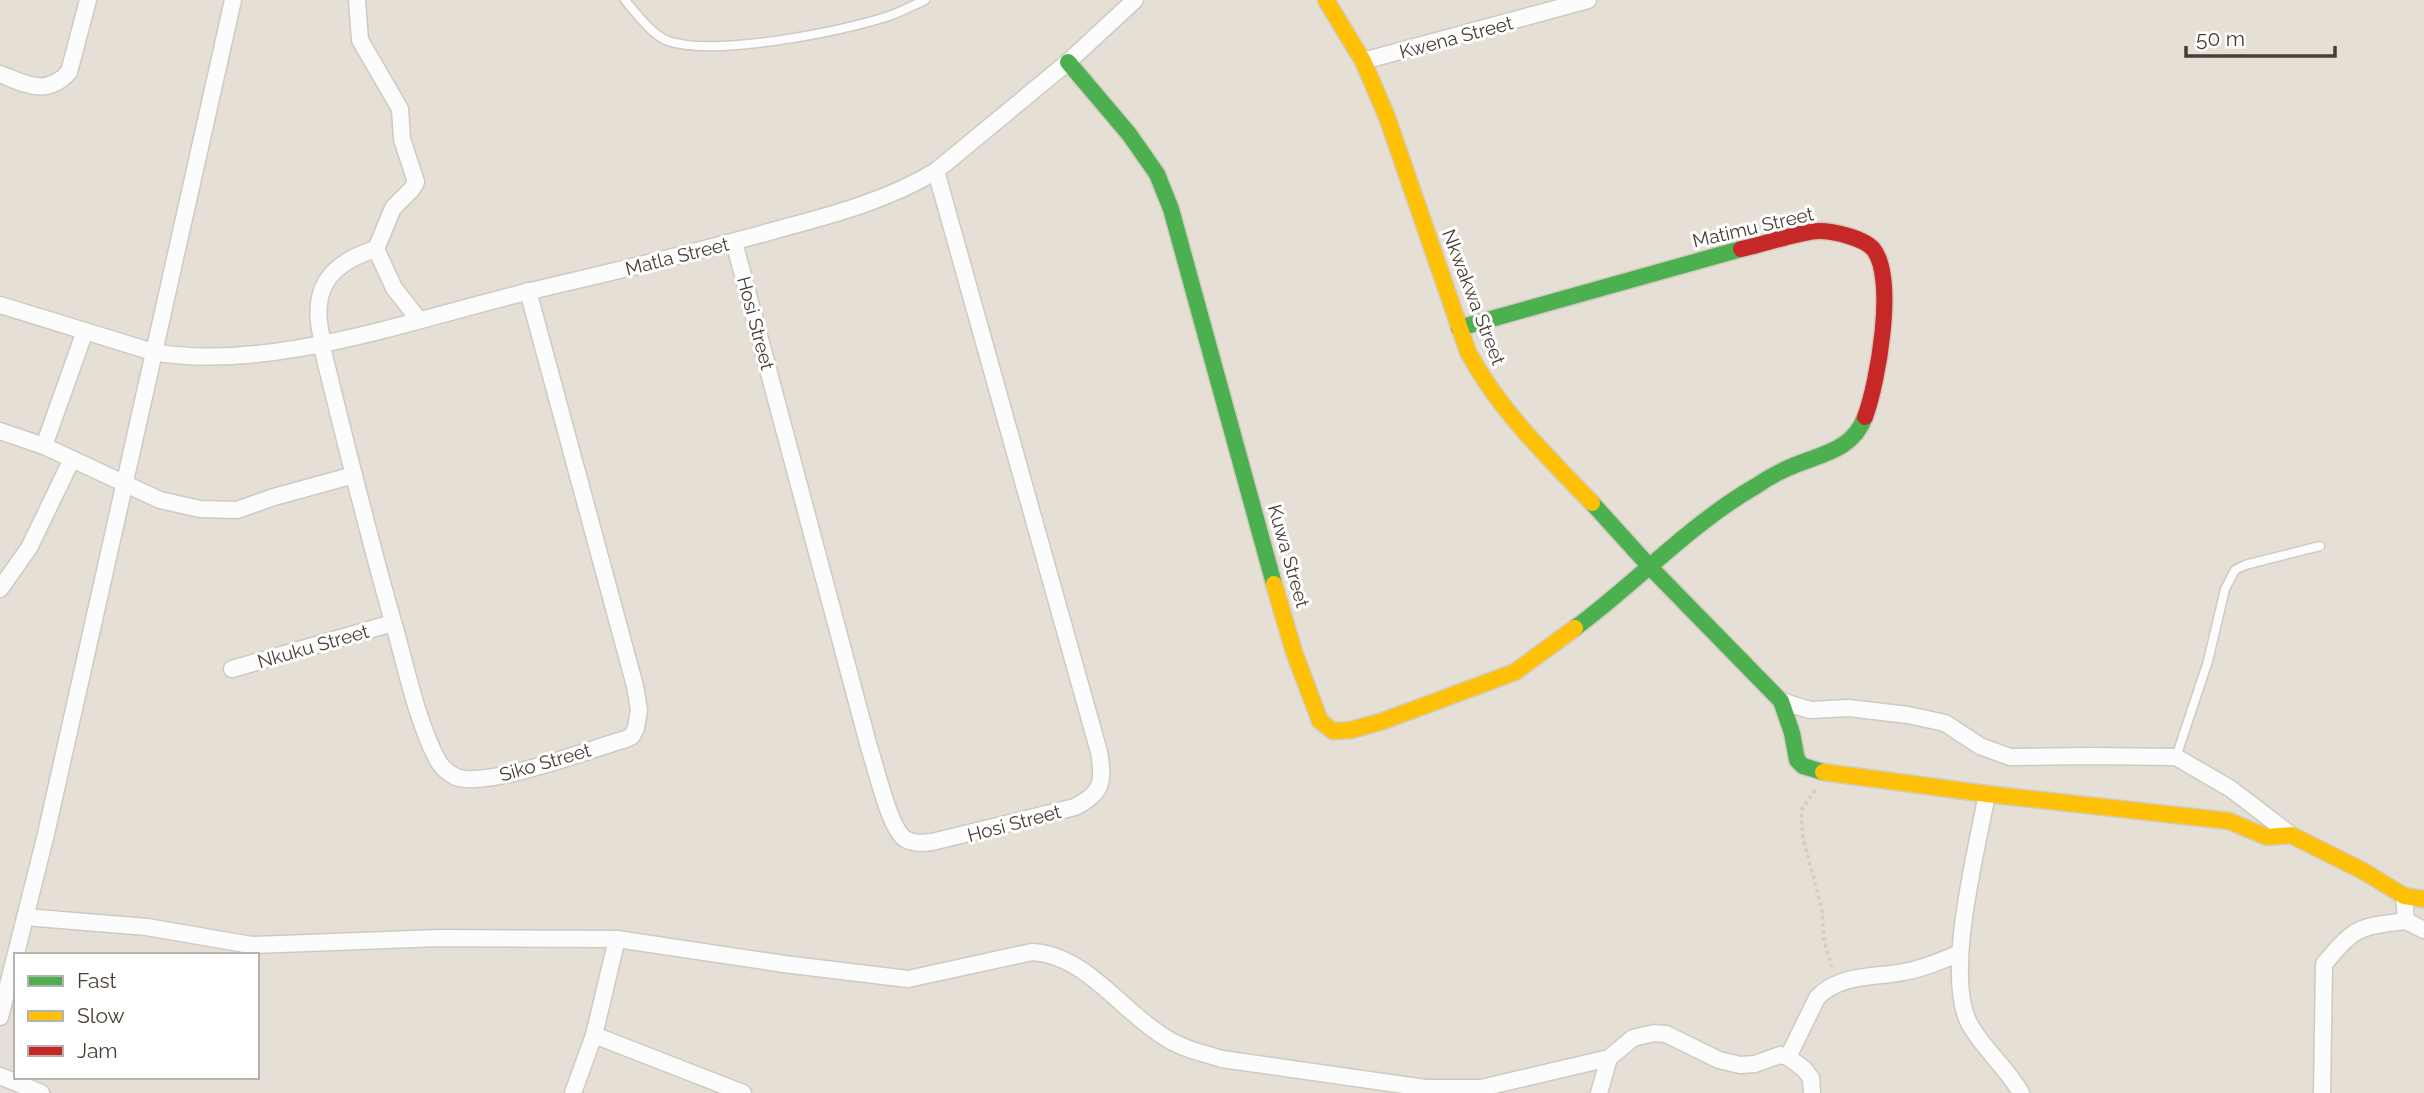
<svg xmlns="http://www.w3.org/2000/svg" width="2424" height="1093" font-family="Raleway,sans-serif">
  <style>
    .residential { fill: #e5dfd5; fill-rule: evenodd }
    .lines { fill: none; stroke-linecap: round; stroke-linejoin: round }
    .lane-casing { stroke: #cdcac4; stroke-width: 11 }
    .street-casing { stroke: #cdcac4; stroke-width: 19 }
    .fast-casing { stroke: #d2ccbf; stroke-width: 19 }
    .slow-casing { stroke: #d2ccbf; stroke-width: 19 }
    .jam-casing { stroke: #d2ccbf; stroke-width: 19 }
    .path { stroke: #d1cec9; stroke-width: 3.5; stroke-dasharray: 3.5 3.5; stroke-linecap: butt }
    .lane { stroke: #fdfcfc; stroke-width: 8 }
    .street { stroke: #fdfcfc; stroke-width: 16 }
    .fast { stroke: #4caf50; stroke-width: 16 }
    .slow { stroke: #ffc107; stroke-width: 16 }
    .jam { stroke: #c62828; stroke-width: 16 }
    .labels { text-anchor: middle; stroke-width: 6; stroke-linejoin: round; paint-order: stroke }
    .street-label { font-size: 19px; fill: #473e33; stroke: #fff }
  </style>
  <rect width="100%" height="100%" fill="#f0eee8"/>
  <path class="residential" d="M0,0h2424v1093h-2424zM16,955h241v122h-241z"/>
  <g class="lines">
    <defs>
      <g id="lane">
        <path d="M625,0c10,12 28,36 43,41 47,16 169,-9 218,-24 13,-4 26,-11 39,-17"/>
        <polyline points="2176,757 2208,661 2225,589 2235,570 2245,565 2320,546"/>
      </g>
      <g id="street">
        <polyline points="357,0 360,40 400,109 402,139 416,182 412,189 393,208 376,249 394,288 419,320"/>
        <polyline points="1363,61 1588,0"/>
        <path d="M0,74c26,10 46,23 69,-2l19,-72"/>
        <path d="M734,242l135,505c7,20 20,81 36,92 9,5 18,4 27,3l143,-35c28,-14 29,-26 24,-55l-163,-581"/>
        <path d="M0,305l153,47c118,21 263,-34 378,-61 84,-20 168,-39 252,-63 52,-14 105,-28 153,-57l132,-109 67,-62"/>
        <path d="M321,343c24,97 47,193 75,289 11,40 22,91 41,127 4,8 11,14 19,18 31,12 134,-28 170,-38l6,-3 4,-8 3,-18 -4,-24 -107,-395"/>
        <path d="M323,343c-14,-52 4,-79 53,-94"/>
        <polyline points="0,431 44,446 160,500 200,509 237,510 274,497 354,475"/>
        <polyline points="44,446 85,331"/>
        <polyline points="0,589 29,548 72,459"/>
        <polyline points="232,669 393,623"/>
        <polyline points="1781,701 1810,710 1849,708 1908,715 1945,723 1980,746 2010,757 2090,756 2176,757 2231,789 2291,835"/>
        <path d="M1987,794c-10,55 -43,180 -18,229 14,26 38,45 52,70"/>
        <polyline points="25,917 147,927 251,945 440,938 617,939 594,1035 573,1093"/>
        <polyline points="2406,921 2424,930"/>
        <path d="M617,939l167,25 124,15 124,-27c53,2 90,60 134,86 17,11 37,15 56,21l203,29h56l128,-30 24,-20 21,-5 12,1 53,26 21,5 15,-1 25,-9 8,2 16,12 7,9 1,15"/>
        <polyline points="0,1017 46,834 233,0"/>
        <polyline points="594,1035 743,1093"/>
        <path d="M1788,1057l29,-59c22,-25 61,-20 92,-27 18,-4 34,-11 51,-18"/>
        <polyline points="0,1076 41,1093"/>
        <polyline points="1599,1093 1609,1058"/>
        <path d="M2322,1093l2,-129c32,-38 34,-37 82,-43l-2,-25"/>
      </g>
      <g id="fast">
        <polyline points="1068,62 1129,134 1157,174 1171,209 1274,584"/>
        <polyline points="1459,328 1741,249"/>
        <polyline points="1592,503 1650,567 1781,701 1792,733 1797,760 1803,766 1823,772"/>
        <path d="M1575,628c62,-46 115,-104 181,-142 10,-7 21,-13 32,-18 31,-14 64,-16 77,-51"/>
      </g>
      <g id="slow">
        <path d="M1326,0l37,61 24,56 81,235c31,58 78,103 124,151"/>
        <polyline points="1274,584 1294,652 1320,721 1333,731 1351,730 1383,721 1515,672 1575,628"/>
        <polyline points="1823,772 1987,794 2229,821 2267,837 2291,835 2365,872 2404,896 2424,899"/>
      </g>
      <path id="jam" d="M1741,249c20,-4 61,-18 78,-18 14,0 46,7 55,19 22,30 4,132 -9,167"/>
    </defs>
    <use href="#lane" class="lane-casing"/>
    <use href="#street" class="street-casing"/>
    <use href="#fast" class="fast-casing"/>
    <use href="#slow" class="slow-casing"/>
    <use href="#jam" class="jam-casing"/>
    <polyline class="path" points="1815,790 1801,811 1803,838 1822,910 1824,941 1832,967"/>
    <use href="#lane" class="lane"/>
    <use href="#street" class="street"/>
    <use href="#fast" class="fast"/>
    <use href="#slow" class="slow"/>
    <use href="#jam" class="jam"/>
  </g>
  <g class="labels">
    <g class="street-label">
      <text transform="translate(1456 37) rotate(-15)" y="7">Kwena Street</text>
      <text transform="translate(1753 227) rotate(-13)" y="7">Matimu Street</text>
      <text transform="translate(677 256) rotate(-14)" y="7">Matla Street</text>
      <text transform="translate(1474 297) rotate(69)" y="7">Nkwakwa Street</text>
      <text transform="translate(756 323) rotate(75)" y="7">Hosi Street</text>
      <text transform="translate(1289 556) rotate(74)" y="7">Kuwa Street</text>
      <text transform="translate(313 646) rotate(-16)" y="7">Nkuku Street</text>
      <text transform="translate(545 762) rotate(-16)" y="7">Siko Street</text>
      <text transform="translate(1014 823) rotate(-15)" y="7">Hosi Street</text>
    </g>
  </g>
  <rect x="14" y="953" width="245" height="126" fill="#ffffff" stroke="#b5b2ad" stroke-width="2"/>
  <rect x="28" y="976" width="35" height="10" fill="#4caf50" stroke="#b5b2ad" stroke-width="2"/>
  <text x="77" y="988" font-size="21" fill="#473e33">Fast</text>
  <rect x="28" y="1011" width="35" height="10" fill="#ffc107" stroke="#b5b2ad" stroke-width="2"/>
  <text x="77" y="1023" font-size="21" fill="#473e33">Slow</text>
  <rect x="28" y="1046" width="35" height="10" fill="#c62828" stroke="#b5b2ad" stroke-width="2"/>
  <text x="77" y="1058" font-size="21" fill="#473e33">Jam</text>
  <path d="M2186 46v10h149v-10" fill="none" stroke="#473e33" stroke-width="3.5"/>
  <text x="2196" y="46" font-size="21" fill="#473e33" stroke="#ffffff" stroke-width="5" paint-order="stroke">50 m</text>
</svg>
